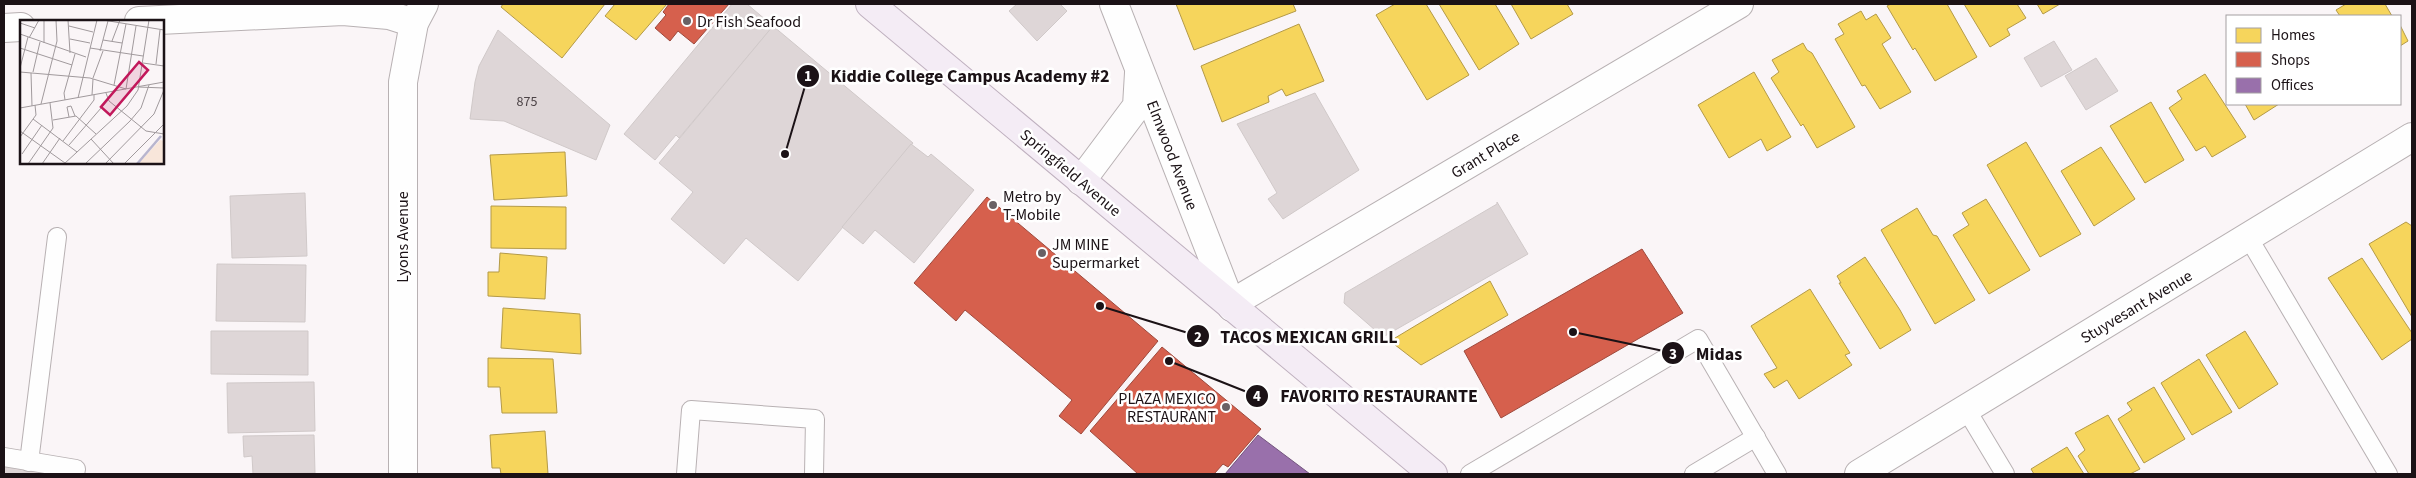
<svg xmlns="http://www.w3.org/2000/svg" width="2416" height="478" font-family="'Source Sans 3',sans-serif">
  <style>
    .homes { fill: #f6d55c; stroke: #b49a47 }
    .shops { fill: #d6604d; stroke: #9e493c }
    .offices { fill: #9970ab; stroke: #73547e }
    .building { fill: #ded6d7; stroke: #d0c9c9 }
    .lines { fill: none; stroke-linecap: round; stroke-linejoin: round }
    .lane-casing { stroke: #b8b1b3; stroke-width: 20 }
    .street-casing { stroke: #b8b1b3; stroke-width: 30 }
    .secondary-casing { stroke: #b8b1b3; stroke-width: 30 }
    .primary-casing { stroke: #bfb0bf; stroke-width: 30 }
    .lane { stroke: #fefefe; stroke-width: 18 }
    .street { stroke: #fefefe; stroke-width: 28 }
    .secondary { stroke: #fefefe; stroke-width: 28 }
    .primary { stroke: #f4ecf5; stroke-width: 28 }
    .poi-dot { fill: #696165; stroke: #fff; stroke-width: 2 }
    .labels { text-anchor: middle; stroke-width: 5; stroke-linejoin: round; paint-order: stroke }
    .number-label { font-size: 14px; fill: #4c4346 }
    .poi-label { font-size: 16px; fill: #1b1216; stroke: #fff; text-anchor: start }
    .street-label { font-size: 16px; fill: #1b1216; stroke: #fff }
    .inset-river { fill: none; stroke: #b8b5ce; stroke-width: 2.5 }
    .inset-road { fill: none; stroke: #a19a9d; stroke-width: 1 }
    .view { fill: #c2185b; fill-opacity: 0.15; stroke: #c2185b; stroke-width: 2.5 }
    .inset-edge { fill: none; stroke: #1b1216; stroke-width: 2.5 }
    .leader { fill: none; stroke: #1b1216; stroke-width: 2 }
    .callout-dot { fill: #1b1216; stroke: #fff; stroke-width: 2 }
    .mark-label { font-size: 15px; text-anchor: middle; font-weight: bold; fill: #fff }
    .callout-label { font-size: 18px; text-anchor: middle; font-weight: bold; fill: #1b1216; stroke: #fff; stroke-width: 5; stroke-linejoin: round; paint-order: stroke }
  </style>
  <rect width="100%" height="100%" fill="#faf5f7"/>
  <g class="homes">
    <polygon points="503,4 605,4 562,58 501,7"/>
    <polygon points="615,4 667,4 636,40 605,16"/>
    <polygon points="1176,4 1293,4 1296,11 1194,50"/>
    <polygon points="1395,4 1426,4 1469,75 1427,100 1376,15"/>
    <polygon points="1439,4 1495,4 1519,44 1479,70"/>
    <polygon points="1511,4 1567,4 1573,14 1531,39"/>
    <polygon points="1891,4 1947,4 1977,57 1935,81 1915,48 1913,50 1887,6"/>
    <polygon points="1964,4 2017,4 2026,18 2007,29 2010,35 1990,47"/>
    <polygon points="2037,4 2060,4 2043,14"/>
    <polygon points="2346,4 2385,4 2392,16 2340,16 2336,10"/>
    <polygon points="1861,11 1866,20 1876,14 1891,38 1882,44 1911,92 1880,109 1865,85 1862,86 1835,39 1844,34 1838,24"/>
    <polygon points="1299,24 1324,81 1286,96 1282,89 1268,96 1269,102 1222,122 1201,66"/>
    <polygon points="2400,25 2408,41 2400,46"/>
    <polygon points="1803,43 1807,50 1812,53 1855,127 1817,148 1803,124 1801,126 1771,78 1779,72 1772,60"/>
    <polygon points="1754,72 1791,137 1767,151 1761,139 1729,158 1698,105"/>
    <polygon points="2205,74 2246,137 2212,157 2205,146 2196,151 2169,108 2182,99 2177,91"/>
    <polygon points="2151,102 2184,160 2145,183 2110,126"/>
    <polygon points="2245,104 2279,104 2254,120"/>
    <polygon points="2026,142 2081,234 2040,257 1987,165"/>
    <polygon points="2101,147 2135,199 2094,226 2061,171"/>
    <polygon points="565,152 567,196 494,200 490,155"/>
    <polygon points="1986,199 2030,270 1989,294 1953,235 1969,225 1962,213"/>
    <polygon points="491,206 566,207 566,249 491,248"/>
    <polygon points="1917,208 1933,235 1937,236 1975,300 1935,324 1881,230"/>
    <polygon points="2406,222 2412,226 2412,317 2369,244"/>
    <polygon points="500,253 547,257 545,299 488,296 488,272 499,272"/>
    <polygon points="1865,257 1900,310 1911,330 1880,349 1839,283 1841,283 1837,276"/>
    <polygon points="2362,258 2412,333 2412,339 2382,360 2328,278"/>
    <polygon points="1490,281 1508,315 1421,365 1390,341"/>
    <polygon points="1810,289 1850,353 1845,355 1852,365 1799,399 1787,380 1774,388 1764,374 1777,368 1751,326"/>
    <polygon points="503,308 580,314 581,354 501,348"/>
    <polygon points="2245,331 2278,384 2239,409 2206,355"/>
    <polygon points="488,358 553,359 557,413 502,413 500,387 488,387"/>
    <polygon points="2199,359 2232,412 2192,435 2161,383"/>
    <polygon points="2154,387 2185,439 2144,463 2118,419 2132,410 2127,403"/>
    <polygon points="2108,415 2140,469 2130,474 2089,474 2078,456 2085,450 2075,433"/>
    <polygon points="545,431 548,474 501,474 500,468 492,468 490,435"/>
    <polygon points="2067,447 2084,474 2034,474 2031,469"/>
  </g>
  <g class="shops">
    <polygon points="669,4 729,4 694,44 678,31 670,41 655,28 666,15 663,12"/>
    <polygon points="987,197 1158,341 1081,434 1059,416 1072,400 965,310 956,321 914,283"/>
    <polygon points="1642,249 1683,313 1501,418 1464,351"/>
    <polygon points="1162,347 1261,429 1228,467 1223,464 1214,474 1138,474 1090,431"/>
  </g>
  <polygon class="offices" points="1258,435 1310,474 1225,474"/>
  <g class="building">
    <polygon points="732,4 747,4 773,26 679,138 676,135 655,160 624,134"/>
    <polygon points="1017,4 1060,4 1067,11 1037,41 1009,11"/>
    <polygon points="773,26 913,143 798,281 746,238 724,264 671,219 693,192 659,163"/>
    <polygon points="498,30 610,125 596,160 504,121 470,119 475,82 479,66"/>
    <polygon points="2054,41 2072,70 2041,87 2024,58"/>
    <polygon points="2096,58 2118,91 2086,110 2065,76"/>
    <polygon points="1315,93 1359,170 1283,219 1268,199 1277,193 1237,124"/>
    <polygon points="911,144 928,157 931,154 974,190 914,263 875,230 863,244 842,227"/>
    <polygon points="305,193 307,256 232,258 230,196"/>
    <polygon points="1497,202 1528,254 1383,337 1344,303 1345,293 1497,204"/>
    <polygon points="217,264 306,265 305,322 216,321"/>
    <polygon points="211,331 308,331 308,375 211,374"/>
    <polygon points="314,382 315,431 228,433 227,383"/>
    <polygon points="314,435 315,473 253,474 252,456 244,457 243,436"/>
    <polygon points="4,467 57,473 56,474 4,474"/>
  </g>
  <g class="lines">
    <defs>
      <g id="lane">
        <polyline points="2248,237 2388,474"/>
        <polyline points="1966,409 2005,474"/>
        <polyline points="4,457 76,469 75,474"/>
        <polyline points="29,462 57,237"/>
        <polyline points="686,474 691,410 815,419 814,474"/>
        <polyline points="1470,474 1698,339 1777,474"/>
        <polyline points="1694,474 1756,437"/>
      </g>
      <g id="street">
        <polyline points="139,21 343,11 389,15 414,23"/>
        <polyline points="4,28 21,27"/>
        <polyline points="1232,307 1246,295 1739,4"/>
      </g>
      <g id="secondary">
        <polyline points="1114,4 1232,307"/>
        <polyline points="1081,181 1137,106 1139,73"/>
        <polyline points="403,474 403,82 414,23 424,4"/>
        <polyline points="1859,474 2412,137"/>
      </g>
      <polyline id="primary" points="870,4 1433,474"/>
    </defs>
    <use href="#lane" class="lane-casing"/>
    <use href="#street" class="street-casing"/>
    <use href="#secondary" class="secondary-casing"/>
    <use href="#primary" class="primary-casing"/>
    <use href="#lane" class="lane"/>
    <use href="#street" class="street"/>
    <use href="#secondary" class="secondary"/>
    <use href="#primary" class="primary"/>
  </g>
  <g class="poi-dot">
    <circle cx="687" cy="21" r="5"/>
    <circle cx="993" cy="205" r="5"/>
    <circle cx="1042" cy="253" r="5"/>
    <circle cx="1226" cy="407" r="5"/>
  </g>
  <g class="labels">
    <g class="number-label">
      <text x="527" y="106">875</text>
    </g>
    <g class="poi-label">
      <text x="697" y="27">Dr Fish Seafood</text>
      <text x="1003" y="202">Metro by<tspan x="1003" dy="18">T-Mobile</tspan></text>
      <text x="1052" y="250">JM MINE<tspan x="1052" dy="18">Supermarket</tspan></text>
      <text x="1216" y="404" text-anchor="end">PLAZA MEXICO<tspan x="1216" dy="18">RESTAURANT</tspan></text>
    </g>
    <g class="street-label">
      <text transform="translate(1485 154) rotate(-31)" y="6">Grant Place</text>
      <text transform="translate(1173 155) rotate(69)" y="6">Elmwood Avenue</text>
      <text transform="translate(1071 172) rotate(40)" y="6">Springfield Avenue</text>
      <text transform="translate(402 237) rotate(-90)" y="6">Lyons Avenue</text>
      <text transform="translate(2136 306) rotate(-31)" y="6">Stuyvesant Avenue</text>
    </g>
  </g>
  <g transform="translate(20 20)">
    <rect width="144" height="144" fill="#faf5f7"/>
    <path d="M140,120l4,1v23h-26z" fill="#f8e6da"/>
    <path class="inset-river" d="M117,144l24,-28"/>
    <path class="inset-road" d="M48,0l2,33M83,0l61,10M0,3l15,5M49,6l24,6M0,14l66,23M9,18l10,-18M50,19l20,4M83,20l19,3M92,21l8,-21M24,23v-23M0,28l52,17M70,28l53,8M80,31l8,-30M123,43l21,3M136,44l4,-34M0,48l8,-31M0,52l70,6 36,11 10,-63M13,52l7,-30M11,53l1,33M73,58l10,-27M94,65l12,-61M118,67l26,1M86,73l3,8 37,30 18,3M72,75l1,-16M58,78l19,-78M45,80l-1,-7 11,-39M21,84l16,-63 -1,-21M0,88l144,-26M49,97l-2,-10 4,-1 4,10M13,99l44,33M33,100l23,-4 20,18M0,111l45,32M0,117l16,-22 -1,-10M71,119l23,25M43,121l31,-41v-5M49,125l39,-45M2,134l20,-29M8,144l25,-36 -3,-25M22,144l18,-26M44,144l63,-58 11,-16 11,-70M65,144l45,-43 11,-13 8,-23M85,144l49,-50 10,-24M104,144l40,-40"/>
    <path class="view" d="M119,42l9,8 -38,45 -9,-8z"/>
    <rect width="144" height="144" class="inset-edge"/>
  </g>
  <path class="leader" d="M785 154L808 76M1100 306L1198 336M1573 332L1673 353M1169 361L1257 396"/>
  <g class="callout-dot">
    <circle cx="785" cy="154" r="5"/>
    <circle cx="1100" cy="306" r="5"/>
    <circle cx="1573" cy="332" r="5"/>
    <circle cx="1169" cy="361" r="5"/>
    <circle cx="808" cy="76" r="12"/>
    <circle cx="1198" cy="336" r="12"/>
    <circle cx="1673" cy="353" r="12"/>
    <circle cx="1257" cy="396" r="12"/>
  </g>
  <g class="mark-label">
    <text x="808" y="81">1</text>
    <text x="1198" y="342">2</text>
    <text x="1673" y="359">3</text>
    <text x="1257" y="401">4</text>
  </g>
  <g class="callout-label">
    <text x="970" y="82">Kiddie College Campus Academy #2</text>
    <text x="1309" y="343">TACOS MEXICAN GRILL</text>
    <text x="1719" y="360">Midas</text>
    <text x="1379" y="402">FAVORITO RESTAURANTE</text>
  </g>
  <rect width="2416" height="478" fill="none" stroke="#1b1216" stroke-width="10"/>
  <rect x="2226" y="15" width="175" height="90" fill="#ffffff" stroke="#a4a0a2"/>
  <rect x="2236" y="28" width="25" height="15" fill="#f6d55c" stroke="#a4a0a2"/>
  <text x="2271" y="40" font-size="15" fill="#1b1216">Homes</text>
  <rect x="2236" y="52" width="25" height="15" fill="#d6604d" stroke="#a4a0a2"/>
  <text x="2271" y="65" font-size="15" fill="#1b1216">Shops</text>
  <rect x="2236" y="78" width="25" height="15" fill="#9970ab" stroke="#a4a0a2"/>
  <text x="2271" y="90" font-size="15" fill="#1b1216">Offices</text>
</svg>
